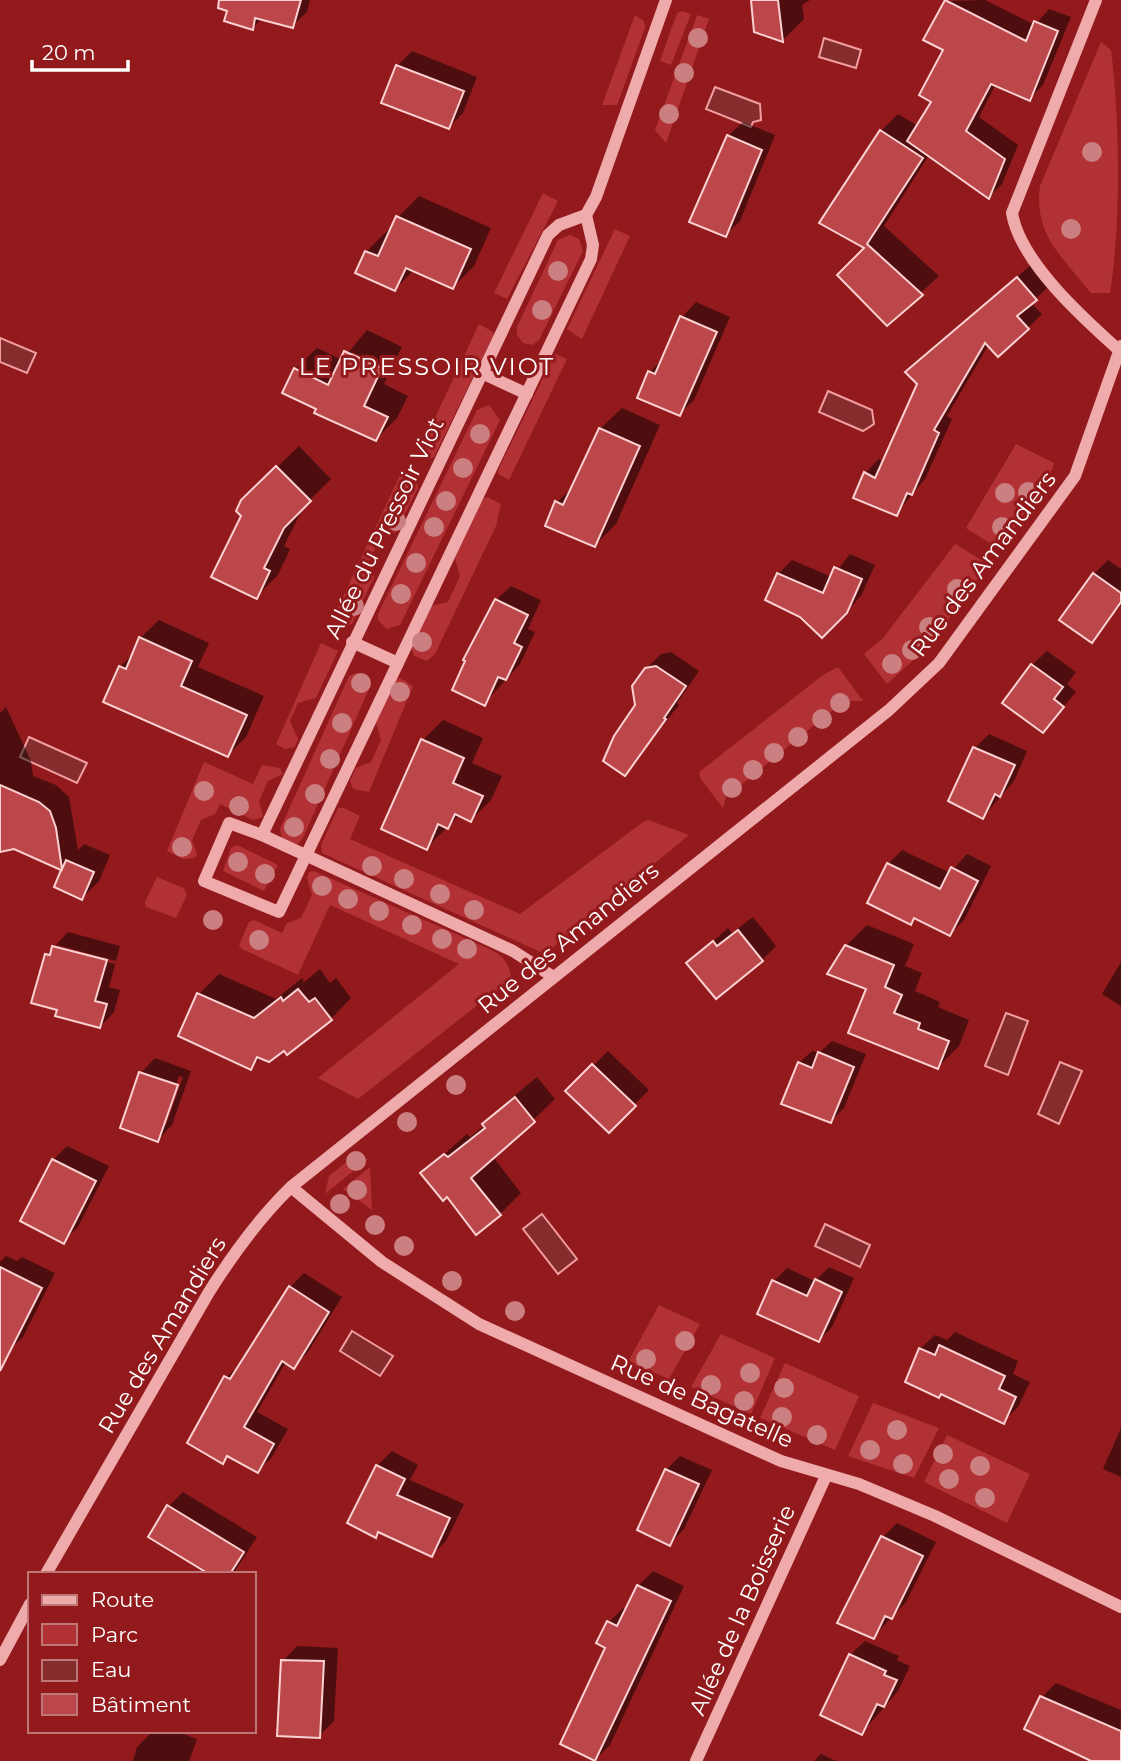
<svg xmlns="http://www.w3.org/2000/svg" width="1121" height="1761" font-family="Montserrat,sans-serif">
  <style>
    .green { fill: #b13135 }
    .water { fill: #852c2d; stroke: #f19da1; stroke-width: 2 }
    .shadow { fill: #0007; fill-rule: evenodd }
    .building { fill: #bb474a; stroke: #fbd1d2; stroke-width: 2 }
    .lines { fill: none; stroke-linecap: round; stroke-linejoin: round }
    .minor { stroke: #efaaac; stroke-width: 12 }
    .tree { fill: #cc7f80 }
    .labels { text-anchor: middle; stroke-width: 6; stroke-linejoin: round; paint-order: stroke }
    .street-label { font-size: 23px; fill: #fff; stroke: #921a1c }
    .neighbourhood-label { font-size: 24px; letter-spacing: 2px; fill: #fff; stroke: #921a1c }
  </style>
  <rect width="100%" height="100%" fill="#921a1c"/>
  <g class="green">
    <polygon points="682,11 691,14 671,65 660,61 677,13"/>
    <polygon points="635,15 644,21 645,28 617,105 602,105"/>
    <polygon points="697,15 709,19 666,143 655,130"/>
    <path d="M1101,42l10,8c9,71 10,175 -1,243h-19c-27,-34 -58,-59 -51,-107z"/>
    <polygon points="543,193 558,201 507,299 494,293"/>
    <polygon points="615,229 630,236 582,339 567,329"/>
    <polygon points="570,235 579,239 583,251 539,340 532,345 523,343 517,335 517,327 558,240"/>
    <polygon points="479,324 493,332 493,336 434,457 426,460 417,456"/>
    <polygon points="555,354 567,359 509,480 498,474 498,470"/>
    <polygon points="489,405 500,420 400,625 387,629 378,620 378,614 477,410"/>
    <polygon points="1016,444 1054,463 1048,481 999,549 966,528"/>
    <polygon points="400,475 417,482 418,488 395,533 381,536 368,563 374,577 352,624 348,625 334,616"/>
    <polygon points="487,497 501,504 496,526 435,654 427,661 414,656 411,647 431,606 448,602 460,576 455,558 482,499"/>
    <polygon points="955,544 988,564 929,646 887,684 864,654 883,638"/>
    <polygon points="321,643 338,651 316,698 298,703 290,721 298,739 295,747 285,749 276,744"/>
    <polygon points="838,667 863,701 844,701 726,797 723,808 700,778 699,772 823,675"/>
    <polygon points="357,673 368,680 369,689 303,838 298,844 290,845 282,838 280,829 349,676"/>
    <polygon points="400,678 413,686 369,792 353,789 350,781 356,768 371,762 381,740 376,723 395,681"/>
    <polygon points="204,762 253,784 262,765 280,768 283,774 268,781 259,801 263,817 253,820 220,804 215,814 201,820 192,840 197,854 195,858 183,859 167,851"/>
    <polygon points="338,808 344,808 360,816 350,839 520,914 643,822 648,820 689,835 545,954 322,853 321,845"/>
    <polygon points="237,845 278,865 264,891 223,871 231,848"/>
    <path d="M314,871l171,76c15,7 23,12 26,29l-4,6 -149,117 -40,-21 141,-114 -129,-59 -32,70 -56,-26 -3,-4 10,-23 5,-2 28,13 5,-10 14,-5 11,-23 -5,-17 2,-6z"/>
    <polygon points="157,877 184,888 187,895 176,918 146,907 145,902"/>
    <polygon points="354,1156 368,1159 325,1194 329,1176"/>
    <polygon points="370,1167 372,1210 343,1189"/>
    <polygon points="659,1305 700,1324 669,1379 628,1362"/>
    <polygon points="721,1334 775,1358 751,1414 691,1387"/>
    <polygon points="785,1363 859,1396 835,1450 760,1418"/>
    <polygon points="873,1403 939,1428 914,1478 848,1456"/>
    <polygon points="947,1435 1030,1474 1007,1523 924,1482"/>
  </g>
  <g class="water">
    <polygon points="824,38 861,50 856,68 819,57"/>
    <polygon points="715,87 760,104 761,120 753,122 751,127 706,109"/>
    <polygon points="0,338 36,353 27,373 0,362"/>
    <polygon points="828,391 872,410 874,424 863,431 819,412"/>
    <polygon points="29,737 87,763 77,783 20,757"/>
    <polygon points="1006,1013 1028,1021 1008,1075 985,1066"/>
    <polygon points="1060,1062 1082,1071 1059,1124 1038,1114"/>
    <polygon points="542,1214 577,1259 558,1274 523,1229"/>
    <polygon points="825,1224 870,1245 860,1267 815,1246"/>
    <polygon points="352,1331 393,1356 380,1376 340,1351"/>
  </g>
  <g class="shadow">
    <polygon points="231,0 310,0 307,12 292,26 262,18 253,28"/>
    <polygon points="751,0 810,0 802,5 804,19 783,40 756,30"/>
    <polygon points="985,0 1035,25 1049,9 1071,17 1043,85 1029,99 996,84 979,117 1018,145 1002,184 989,197 929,155 884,226 939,276 887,324 866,247 881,131 898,114 918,126 933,101 945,49 946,1"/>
    <polygon points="412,51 477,77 463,113 449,127 397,66"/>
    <polygon points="743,122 775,135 740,221 725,235 728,136"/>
    <polygon points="419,196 491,228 474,266 453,287 414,270 395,289 366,252 388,230 391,232 398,217"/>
    <polygon points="1032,264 1050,285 1031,303 1042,314 1028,328 989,344 947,416 952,419 925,479 896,514 865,473 879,459 884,462 919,383 907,372"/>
    <polygon points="696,302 730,317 694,400 679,414 650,372 664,357 682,317"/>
    <polygon points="367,330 402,347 390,370 352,352 352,356 389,374 384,384 408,396 397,418 376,439 318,408 295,369 317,348 342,360"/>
    <polygon points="622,408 660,425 616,524 595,545 557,502 574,486 600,429"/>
    <polygon points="299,446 331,479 304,506 284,546 290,549 278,575 256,597 242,501"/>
    <polygon points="850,554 875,565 861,596 822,636 778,574 792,560 832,577"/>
    <polygon points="1108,560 1121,569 1121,605 1091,641 1094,574"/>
    <polygon points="511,586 541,600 528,629 535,632 520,664 484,704 496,600"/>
    <polygon points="159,620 209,643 198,667 264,696 246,737 228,755 120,667 134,653 140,638"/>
    <polygon points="1047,651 1076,672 1067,684 1076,692 1043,731 1032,665"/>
    <polygon points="671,652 699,671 677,703 679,705 624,773 646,669 661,654"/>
    <polygon points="6,707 31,761 33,776 56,785 69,797 78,850 84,844 110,855 99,881 82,898 64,869 14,847 0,846 0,713"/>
    <polygon points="443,720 483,738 472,763 502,776 491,800 471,820 460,815 427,847 383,828 423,740"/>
    <polygon points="989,734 1027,751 1014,781 983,817 975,748"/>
    <polygon points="902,850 950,873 967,854 991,866 964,920 950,934 916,917 911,922 888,864"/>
    <polygon points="753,917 776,946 762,960 689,963 728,928 732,933"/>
    <polygon points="867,925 914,944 905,966 922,973 915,991 940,1002 938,1007 969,1020 959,1046 938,1067 868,988 846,946"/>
    <path d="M68,932l52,14 -11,41 11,3 -6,22 -14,15 -41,-18 -12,-54zM57,945l59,16 -1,3 -58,-15z"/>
    <polygon points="1121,962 1121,1006 1102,994"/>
    <polygon points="320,969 330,983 336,978 351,998 331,1019 284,1048 261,1057 251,1067 199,994 219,974 276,999 302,978 304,982"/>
    <polygon points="832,1041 866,1054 844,1108 831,1121 799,1063 812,1051 819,1053"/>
    <polygon points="608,1051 649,1090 609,1130 568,1091"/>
    <path d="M155,1058l36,13 -19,54 -14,15 -17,-67zM179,1076l4,1 -17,48h-4z"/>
    <polygon points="537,1077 555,1099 494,1158 521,1193 500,1214 447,1195 423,1173 467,1134 470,1137 485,1125 506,1103"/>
    <polygon points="67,1146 109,1166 78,1227 63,1241 53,1160"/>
    <polygon points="6,1256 17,1261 22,1257 55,1273 23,1337 8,1351 0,1347 0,1262"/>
    <polygon points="829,1267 854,1278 832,1327 819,1340 760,1313 774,1281 787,1268 815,1281"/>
    <polygon points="304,1273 342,1297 308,1352 294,1366 286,1362 257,1412 288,1429 272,1457 258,1471 229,1455 222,1461 190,1443 226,1377 242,1364 290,1287"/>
    <polygon points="955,1332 1018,1361 1013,1374 1030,1382 1018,1407 1003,1422 920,1349 935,1335 947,1340"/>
    <polygon points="1121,1428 1121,1477 1103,1469"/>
    <polygon points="392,1451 418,1465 410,1480 464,1504 446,1541 432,1555 380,1531 375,1536 377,1466"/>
    <polygon points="680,1456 712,1470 684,1529 670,1544 666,1470"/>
    <polygon points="183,1492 257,1537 233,1574 204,1574 206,1570 169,1506"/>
    <polygon points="897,1523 936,1542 906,1602 873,1637 883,1537"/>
    <polygon points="653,1571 684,1586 610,1745 596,1759 609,1622 623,1608 627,1610 638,1586"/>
    <polygon points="865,1641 899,1656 897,1660 910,1666 898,1691 862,1733 850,1655"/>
    <polygon points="297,1646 338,1648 334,1721 319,1736 283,1661"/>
    <polygon points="1056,1683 1121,1710 1119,1761 1095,1761 1042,1697"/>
    <polygon points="153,1731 175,1731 197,1739 189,1761 133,1761 137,1747"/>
    <polygon points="821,1754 836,1761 814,1761"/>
  </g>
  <g class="building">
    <polygon points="219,0 301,0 293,28 255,18 253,30 224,21 227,11 218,8"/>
    <polygon points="751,0 778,0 783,42 754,32"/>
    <polygon points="945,0 1026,41 1034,21 1058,31 1030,101 991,84 966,131 1005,159 989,199 907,141 931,102 919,95 943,50 923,40"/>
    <polygon points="396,65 464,91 449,129 381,103"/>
    <polygon points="880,130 923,158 867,244 923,295 887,326 837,275 864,248 819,223"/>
    <polygon points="727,135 762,150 726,237 689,222"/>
    <polygon points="396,216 471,249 453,289 406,268 395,291 355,273 365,251 378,256"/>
    <polygon points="1017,277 1037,300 1017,316 1029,329 998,357 985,343 934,430 939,433 912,495 907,493 897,516 853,498 864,472 875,478 917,384 905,372"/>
    <polygon points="680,316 717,332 680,416 637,398 648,371 655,374"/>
    <polygon points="344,351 382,368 364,406 388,417 376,441 314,413 316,409 282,393 294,368 328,385"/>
    <polygon points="599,428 640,446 595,547 545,526 555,501 563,505"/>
    <polygon points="276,466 311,501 284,528 264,568 270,571 257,599 211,577 241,516 236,511 241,500"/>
    <polygon points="834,567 862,579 847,613 822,638 800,617 765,600 777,573 823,593"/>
    <polygon points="1093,573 1121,593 1121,602 1092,643 1059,620"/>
    <polygon points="495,599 528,615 514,643 522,647 506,680 498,677 485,706 452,690 465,661 463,660"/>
    <polygon points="139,637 192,661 181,686 247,715 228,757 103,702 119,666 126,669"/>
    <polygon points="1031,664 1063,687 1054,699 1064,707 1043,733 1002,703"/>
    <polygon points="656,666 686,686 664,718 666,719 625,776 603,761 614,736 635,705 632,686 645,668"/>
    <polygon points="421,739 464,758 453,783 483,796 471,822 455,814 448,829 438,824 427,850 381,829"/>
    <polygon points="973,747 1015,765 1000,797 995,794 983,819 948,801"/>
    <polygon points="0,785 39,802 50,811 56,828 62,869 66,860 94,872 82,900 54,887 61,870 14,849 0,852"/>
    <polygon points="887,863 940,889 951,867 978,881 950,936 914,918 911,925 867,903"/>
    <polygon points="738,930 763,961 716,999 686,963 713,941 717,946"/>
    <polygon points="845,945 894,965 885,987 902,995 894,1013 920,1023 918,1029 949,1041 938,1069 848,1033 866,989 827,974"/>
    <polygon points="52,946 107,960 95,1001 107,1004 100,1028 55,1016 57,1010 31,1003 45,954 50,955"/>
    <polygon points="298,989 309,1002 315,998 332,1020 287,1055 284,1051 269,1062 257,1057 251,1070 178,1036 197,993 254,1018 281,997 283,1001"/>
    <polygon points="818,1052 854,1067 831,1123 781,1104 798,1062 812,1068"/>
    <polygon points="592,1064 636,1106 609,1133 565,1091"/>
    <polygon points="139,1072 178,1085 158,1142 120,1128"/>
    <polygon points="515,1097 535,1122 471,1178 501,1215 476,1235 447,1197 443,1201 420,1173 444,1154 448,1157 485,1128 482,1124"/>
    <polygon points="52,1159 96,1181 64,1244 20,1221"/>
    <polygon points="0,1267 42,1288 0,1371"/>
    <polygon points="815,1279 842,1292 819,1342 757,1314 772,1280 807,1296"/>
    <polygon points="289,1286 329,1312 294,1369 282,1361 244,1427 274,1444 258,1473 227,1456 223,1464 187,1443 224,1376 230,1379"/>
    <polygon points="939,1345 1005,1376 999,1389 1016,1397 1004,1424 941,1394 939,1398 905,1382 919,1348 935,1355"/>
    <polygon points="376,1465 405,1479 397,1495 450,1518 432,1557 378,1532 376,1538 347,1523"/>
    <polygon points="665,1469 699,1484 670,1546 637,1530"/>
    <polygon points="167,1505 244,1552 230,1574 209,1574 148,1537"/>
    <polygon points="881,1536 923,1556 892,1619 885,1616 874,1639 837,1623"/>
    <polygon points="637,1585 671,1601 595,1761 560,1744 605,1648 596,1643 607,1621 617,1626"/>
    <polygon points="849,1654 886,1671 884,1675 897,1680 884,1707 877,1704 862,1735 820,1715"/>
    <polygon points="281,1660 324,1661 320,1738 277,1736"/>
    <polygon points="1040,1696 1121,1731 1121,1761 1091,1761 1024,1729"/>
  </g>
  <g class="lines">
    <g class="minor">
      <path d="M1096,0l-84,213c8,49 72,106 109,139"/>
      <polyline points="482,373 527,394"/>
      <polyline points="352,642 398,663"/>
      <polyline points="262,835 229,823 204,881 279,912 591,259 593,245 586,215 596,197 666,0"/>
      <polyline points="552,976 513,951 262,835 548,235 559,225 586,215"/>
      <polyline points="291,1187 382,1262 479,1324 781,1461 859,1484 935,1516 1121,1607"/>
      <path d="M46,1574l163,-282c24,-38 49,-73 82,-105l598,-477 50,-47 136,-187 46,-130"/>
      <polyline points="0,1660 30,1604"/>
      <polyline points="696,1761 826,1476"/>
    </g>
  </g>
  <g class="tree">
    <circle cx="698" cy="38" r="10"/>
    <circle cx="684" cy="73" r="10"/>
    <circle cx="669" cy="114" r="10"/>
    <circle cx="1092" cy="152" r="10"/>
    <circle cx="1071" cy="229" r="10"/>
    <circle cx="558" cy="271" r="10"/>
    <circle cx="542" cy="310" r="10"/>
    <circle cx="480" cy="434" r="10"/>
    <circle cx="463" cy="468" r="10"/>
    <circle cx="1028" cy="492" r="10"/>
    <circle cx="1005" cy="493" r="10"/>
    <circle cx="446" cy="501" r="10"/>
    <circle cx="396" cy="521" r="10"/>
    <circle cx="434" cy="527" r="10"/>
    <circle cx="1002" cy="527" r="10"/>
    <circle cx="416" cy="563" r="10"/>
    <circle cx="957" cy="589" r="10"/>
    <circle cx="401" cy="594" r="10"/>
    <circle cx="354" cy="606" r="10"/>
    <circle cx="929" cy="627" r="10"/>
    <circle cx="422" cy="642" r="10"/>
    <circle cx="912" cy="650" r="10"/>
    <circle cx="892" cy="664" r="10"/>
    <circle cx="361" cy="683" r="10"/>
    <circle cx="400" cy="692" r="10"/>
    <circle cx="840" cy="703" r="10"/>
    <circle cx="822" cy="719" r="10"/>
    <circle cx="342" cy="723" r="10"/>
    <circle cx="798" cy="737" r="10"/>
    <circle cx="774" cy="753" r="10"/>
    <circle cx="330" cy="759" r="10"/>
    <circle cx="753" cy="770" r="10"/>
    <circle cx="732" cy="788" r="10"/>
    <circle cx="204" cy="791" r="10"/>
    <circle cx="315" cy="794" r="10"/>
    <circle cx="239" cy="806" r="10"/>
    <circle cx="294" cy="827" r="10"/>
    <circle cx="182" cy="847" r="10"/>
    <circle cx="238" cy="862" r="10"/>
    <circle cx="372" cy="866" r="10"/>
    <circle cx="265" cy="874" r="10"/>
    <circle cx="404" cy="879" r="10"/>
    <circle cx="322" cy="886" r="10"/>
    <circle cx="440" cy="894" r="10"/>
    <circle cx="348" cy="899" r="10"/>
    <circle cx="474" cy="910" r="10"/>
    <circle cx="379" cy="911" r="10"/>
    <circle cx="213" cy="920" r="10"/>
    <circle cx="412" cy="925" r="10"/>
    <circle cx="442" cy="939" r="10"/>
    <circle cx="259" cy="940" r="10"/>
    <circle cx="467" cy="949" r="10"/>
    <circle cx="456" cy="1085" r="10"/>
    <circle cx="407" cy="1122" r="10"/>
    <circle cx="356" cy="1161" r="10"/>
    <circle cx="357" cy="1190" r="10"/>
    <circle cx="340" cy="1204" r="10"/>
    <circle cx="375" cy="1225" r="10"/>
    <circle cx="404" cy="1246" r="10"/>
    <circle cx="452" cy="1281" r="10"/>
    <circle cx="515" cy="1311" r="10"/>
    <circle cx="685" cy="1341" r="10"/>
    <circle cx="646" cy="1359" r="10"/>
    <circle cx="750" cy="1373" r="10"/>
    <circle cx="711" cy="1385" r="10"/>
    <circle cx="784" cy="1388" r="10"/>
    <circle cx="744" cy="1401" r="10"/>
    <circle cx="782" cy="1417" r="10"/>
    <circle cx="897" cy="1430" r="10"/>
    <circle cx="817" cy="1435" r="10"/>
    <circle cx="870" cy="1450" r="10"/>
    <circle cx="943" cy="1454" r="10"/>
    <circle cx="903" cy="1464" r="10"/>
    <circle cx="980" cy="1466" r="10"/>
    <circle cx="949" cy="1479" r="10"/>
    <circle cx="985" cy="1498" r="10"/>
  </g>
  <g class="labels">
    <g class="street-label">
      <text transform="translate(384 528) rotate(-64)" y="8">Allée du Pressoir Viot</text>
      <text transform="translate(983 564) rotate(-53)" y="8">Rue des Amandiers</text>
      <text transform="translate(568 938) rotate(-39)" y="8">Rue des Amandiers</text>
      <text transform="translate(162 1335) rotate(-59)" y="8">Rue des Amandiers</text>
      <text transform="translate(702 1401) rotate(24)" y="8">Rue de Bagatelle</text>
      <text transform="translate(742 1610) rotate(-66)" y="8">Allée de la Boisserie</text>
    </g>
    <g class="neighbourhood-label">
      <text x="427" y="375">LE PRESSOIR VIOT</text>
    </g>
  </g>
  <rect x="28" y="1572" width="228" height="161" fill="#921a1c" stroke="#be7677" stroke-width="2"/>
  <rect x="42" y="1595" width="35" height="10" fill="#efaaac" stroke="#be7677" stroke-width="2"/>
  <text x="91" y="1607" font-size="21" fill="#ffffff">Route</text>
  <rect x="42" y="1624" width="35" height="21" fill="#b13135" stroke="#be7677" stroke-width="2"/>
  <text x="91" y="1642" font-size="21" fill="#ffffff">Parc</text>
  <rect x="42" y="1660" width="35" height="21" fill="#852c2d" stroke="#be7677" stroke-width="2"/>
  <text x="91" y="1677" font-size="21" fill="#ffffff">Eau</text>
  <rect x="42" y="1694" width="35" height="21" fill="#bb474a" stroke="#be7677" stroke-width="2"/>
  <text x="91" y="1712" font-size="21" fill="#ffffff">Bâtiment</text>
  <path d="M32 60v10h96v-10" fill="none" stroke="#ffffff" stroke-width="3.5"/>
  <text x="42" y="60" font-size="21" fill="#ffffff" stroke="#921a1c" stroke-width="5" paint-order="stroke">20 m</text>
</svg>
